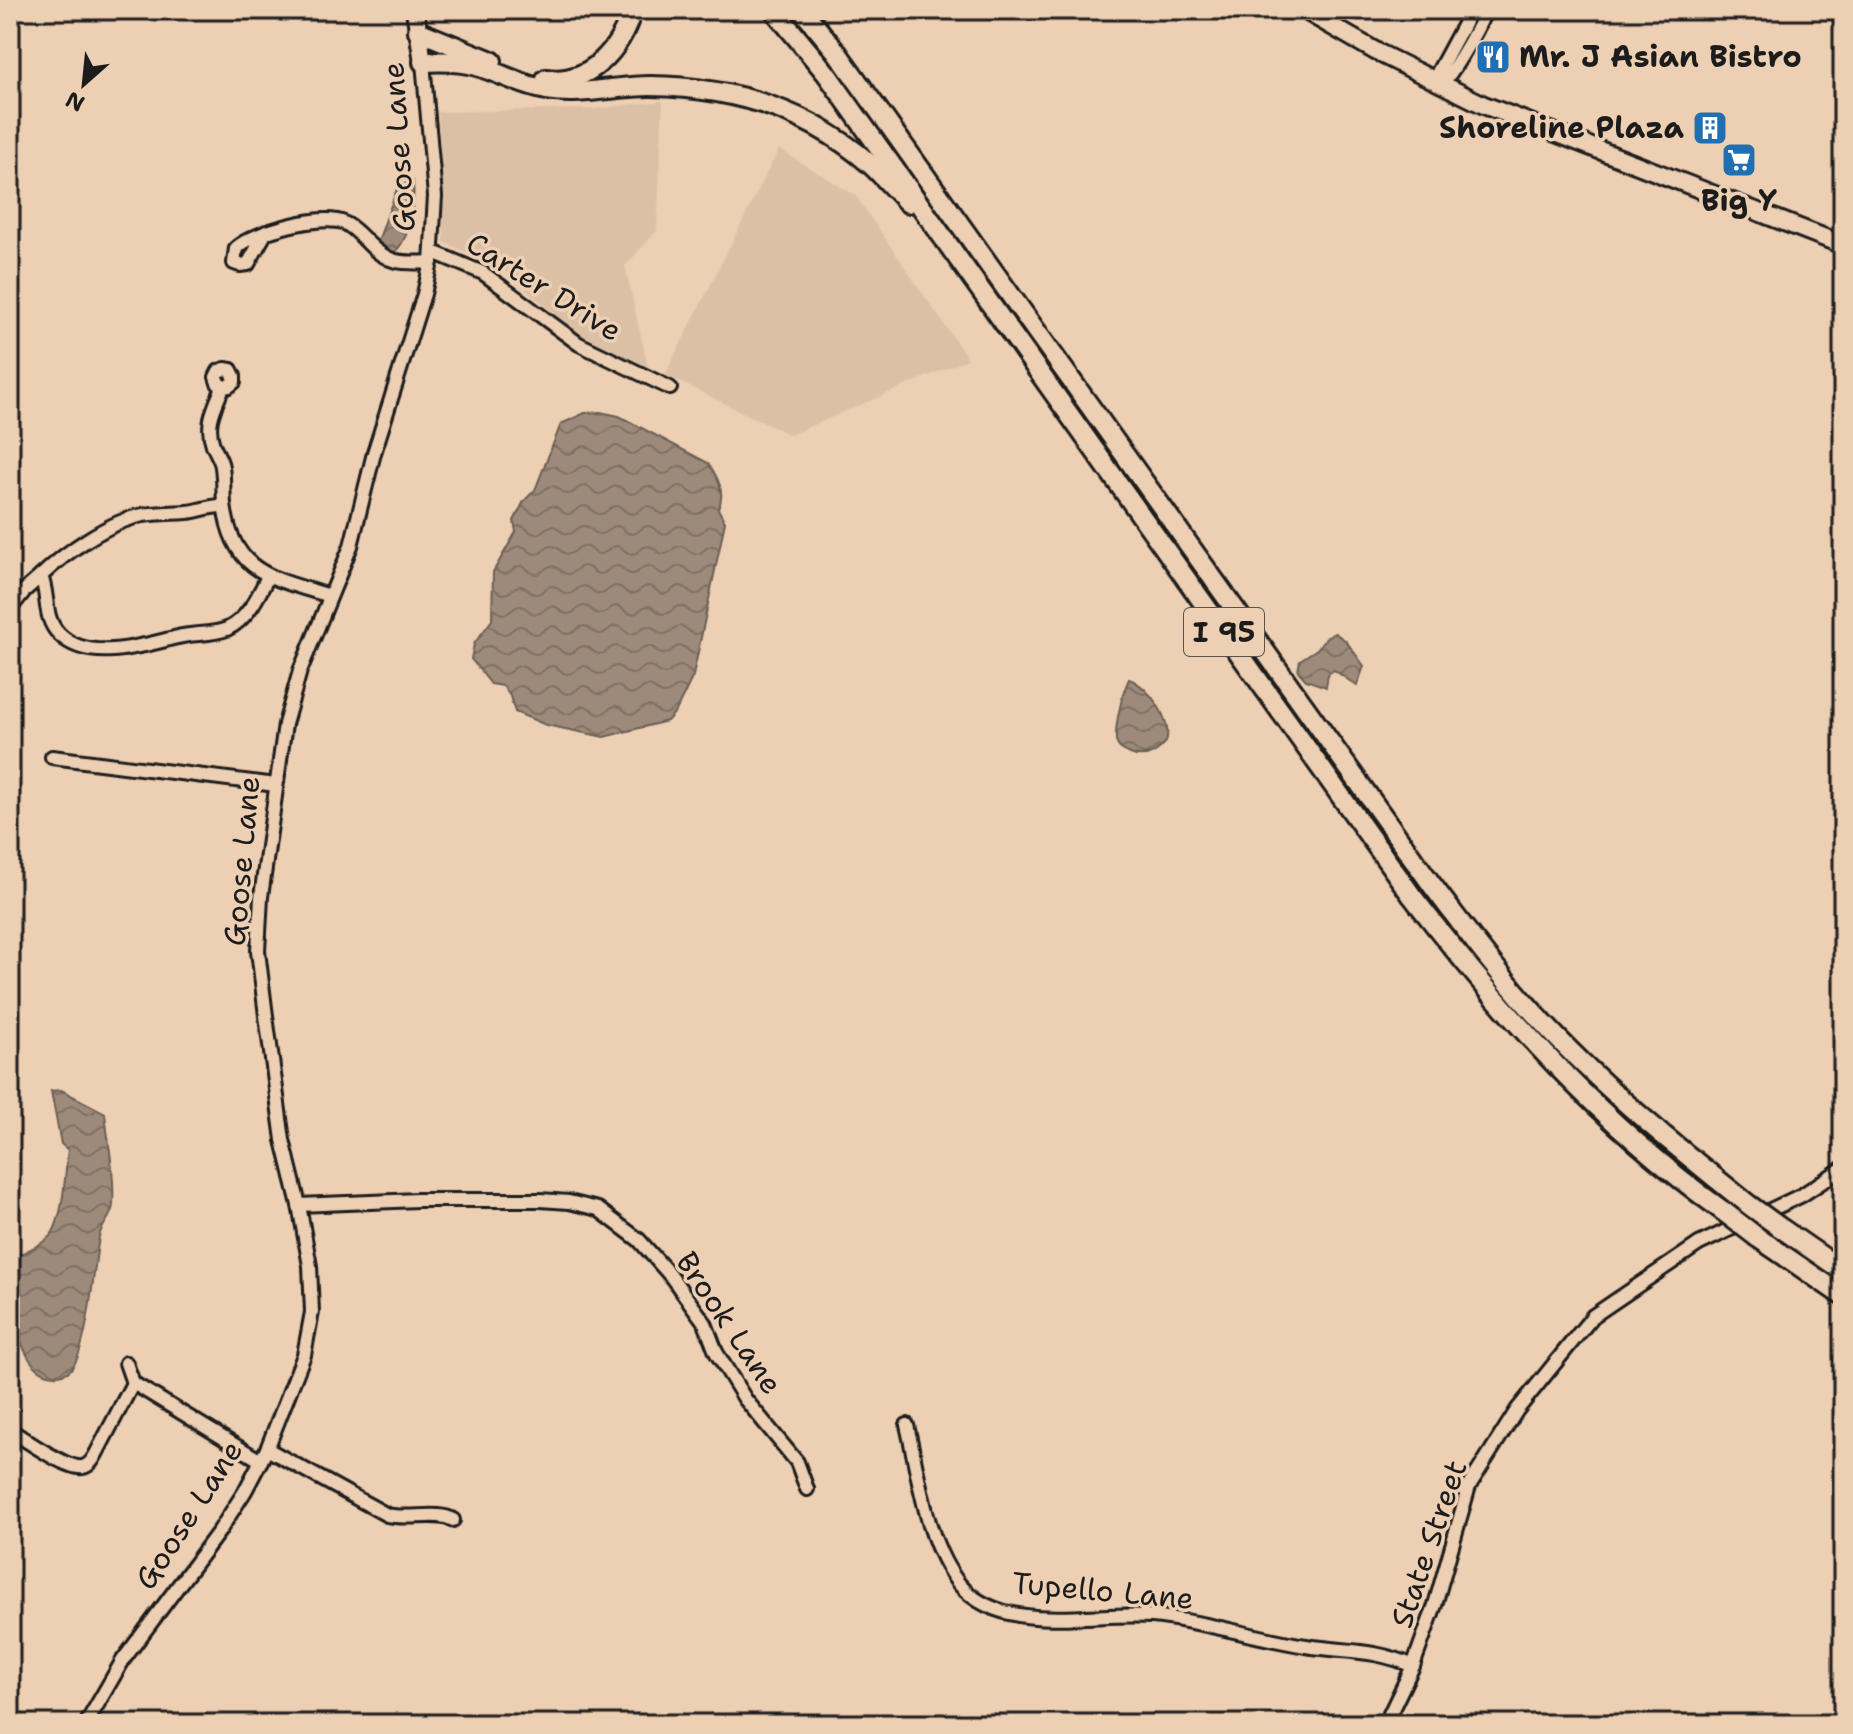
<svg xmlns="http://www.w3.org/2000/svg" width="1853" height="1734" font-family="'Shantell Sans',sans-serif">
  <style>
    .built { fill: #dcc0a6 }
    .water { fill: url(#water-waves); stroke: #695e54; stroke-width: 2 }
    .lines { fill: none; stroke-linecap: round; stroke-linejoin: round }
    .minor-casing { stroke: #1c1c1c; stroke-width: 18 }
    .major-casing { stroke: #1c1c1c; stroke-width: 22 }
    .highway-casing { stroke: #1c1c1c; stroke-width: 24 }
    .minor { stroke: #edcfb3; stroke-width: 12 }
    .major { stroke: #edcfb3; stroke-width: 16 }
    .highway { stroke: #edcfb3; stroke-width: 18 }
    .highway-bridge-casing { stroke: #1c1c1c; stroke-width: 24; stroke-linecap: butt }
    .highway-bridge { stroke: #edcfb3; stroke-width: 18 }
    .labels { text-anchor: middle; stroke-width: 7; stroke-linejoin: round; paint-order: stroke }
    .shield { fill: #edcfb3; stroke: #5b5249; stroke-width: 2 }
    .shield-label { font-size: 28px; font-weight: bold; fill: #1c1c1c }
    .poi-label { font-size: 30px; font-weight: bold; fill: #1c1c1c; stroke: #edcfb3; text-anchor: start }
    .street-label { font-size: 30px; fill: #1c1c1c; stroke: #edcfb3 }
  </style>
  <defs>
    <pattern id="water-waves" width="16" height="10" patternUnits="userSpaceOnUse" patternTransform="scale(2)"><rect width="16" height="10" fill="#9d8a7a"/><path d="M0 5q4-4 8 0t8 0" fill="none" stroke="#7f7063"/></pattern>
  </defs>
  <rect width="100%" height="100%" fill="#edcfb3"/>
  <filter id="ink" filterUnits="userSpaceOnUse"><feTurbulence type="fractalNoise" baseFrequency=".0125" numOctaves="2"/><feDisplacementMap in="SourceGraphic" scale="16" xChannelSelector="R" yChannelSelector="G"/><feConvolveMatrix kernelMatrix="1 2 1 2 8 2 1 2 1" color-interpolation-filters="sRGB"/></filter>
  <g filter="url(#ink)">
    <g class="built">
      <polygon points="663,101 657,231 625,266 648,367 604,348 568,326 500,267 444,242 438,112 593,109"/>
      <polygon points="779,149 856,196 968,359 790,435 665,375"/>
    </g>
    <g class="water">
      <path d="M413,181c2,23 -2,61 -23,75l-13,-12 21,-58z"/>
      <path d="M600,412l19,4 89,47c10,14 18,30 10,46l7,13 -32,154 -17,35 -9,10 -63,16 -58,-12 -31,-13 -5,-16 -7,-10 -12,-2 -20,-25 3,-15 18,-24 1,-48 23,-40 -2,-11 10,-20 11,-11 26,-66 24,-11z"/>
      <polygon points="1335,633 1346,641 1364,666 1357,686 1334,670 1328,674 1326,687 1306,680 1298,671 1300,660 1317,649 1328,636"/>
      <path d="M1129,679c20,7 44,42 37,63 -10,12 -22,19 -38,11 -6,-3 -11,-5 -12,-13 -1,-16 6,-46 13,-61z"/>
      <path d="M61,1090l44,23c3,29 10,62 8,92 -1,13 -12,20 -14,32 -5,28 -11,113 -28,132 -3,4 -12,7 -16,6 -27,-1 -34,-35 -42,-55l-3,-2v-59c13,-7 35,-14 43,-27 11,-20 12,-59 15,-82l-7,-6 -10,-53z"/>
    </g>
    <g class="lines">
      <defs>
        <g id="minor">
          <path d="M1461,10l4,12 -27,50 2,13c10,-7 42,-62 45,-75"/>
          <path d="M266,232l-18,32 -8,1 -6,-2 2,-15c17,-16 87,-35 108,-25 10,4 17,13 24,20 21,22 35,20 63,19"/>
          <polyline points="433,252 483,273 579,344 670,388"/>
          <path d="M223,387l-5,-4 -2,-6 3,-6 6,-2 6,1 3,6v6l-5,4 -6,1c-8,20 -18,36 -10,58 3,8 8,14 9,22 2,13 1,25 2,37 8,70 49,74 106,92"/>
          <path d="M224,506c-13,-1 -24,5 -37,6 -14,1 -30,1 -44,3 -35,7 -77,37 -102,61 8,19 2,42 18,58 30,30 84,11 119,3 15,-4 34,-2 49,-8 20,-9 32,-34 41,-53"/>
          <polyline points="10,609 25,590 41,576"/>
          <polyline points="52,757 276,785"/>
          <polyline points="299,1205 418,1200 540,1200 569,1202 598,1209 639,1240 670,1275 705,1323 716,1352 745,1399 797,1462 807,1489"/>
          <polyline points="126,1363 133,1383"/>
          <path d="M907,1425c12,51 19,119 53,160 44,51 133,26 192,31 51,5 103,22 154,30 39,6 70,3 107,20"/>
          <path d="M10,1430c14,9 58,40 73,37 7,-2 10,-7 13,-13l37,-71 128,78"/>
          <path d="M267,1449l120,66c21,5 52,-4 66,5"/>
          <polyline points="86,1724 123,1660 220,1530 245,1491 267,1449 304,1355 312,1312 310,1266 299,1205 283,1140 266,1016 258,951 261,897 285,724 300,671 351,546 374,453 424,294 431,262 435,196 423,62"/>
          <polyline points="1385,1724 1413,1666 1435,1605 1469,1486 1517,1410 1593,1316 1699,1244 1802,1195 1843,1168"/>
        </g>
        <g id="major">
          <polyline points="415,10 423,62"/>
          <polyline points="1304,10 1377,52 1484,105 1843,245"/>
        </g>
        <g id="highway">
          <path d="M774,10l52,63 586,823c93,120 187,226 311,315"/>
          <path d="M802,10l34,41 596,834c33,44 66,88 103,129 64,71 139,131 214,191"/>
          <polyline points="418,31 492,61"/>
          <path d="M423,62c18,-1 37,-1 54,4 24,7 45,20 70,24 33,6 70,-4 103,-4 81,1 158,24 220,78 13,12 25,26 38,39"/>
          <path d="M546,79c44,6 75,-30 86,-69"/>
          <polyline points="1778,1226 1843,1271"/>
          <polyline points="1757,1237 1843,1296"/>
        </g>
      </defs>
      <use href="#minor" class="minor-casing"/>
      <use href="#major" class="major-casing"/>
      <use href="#highway" class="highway-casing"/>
      <use href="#minor" class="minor"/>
      <use href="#major" class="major"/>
      <use href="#highway" class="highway"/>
      <defs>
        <g id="highway-bridge">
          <polyline points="1749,1205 1778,1226"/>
          <polyline points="1723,1211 1757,1237"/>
        </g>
      </defs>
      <use href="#highway-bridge" class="highway-bridge-casing"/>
      <use href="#highway-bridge" class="highway-bridge"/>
    </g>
  </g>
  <defs>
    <symbol id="restaurant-square" viewBox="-11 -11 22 22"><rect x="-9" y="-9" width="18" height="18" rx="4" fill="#1f6fb2" stroke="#edcfb3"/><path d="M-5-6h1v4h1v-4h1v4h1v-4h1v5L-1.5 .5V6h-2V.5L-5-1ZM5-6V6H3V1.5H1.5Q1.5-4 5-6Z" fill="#fff"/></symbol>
    <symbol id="building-square" viewBox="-11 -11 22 22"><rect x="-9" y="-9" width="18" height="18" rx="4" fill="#1f6fb2" stroke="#edcfb3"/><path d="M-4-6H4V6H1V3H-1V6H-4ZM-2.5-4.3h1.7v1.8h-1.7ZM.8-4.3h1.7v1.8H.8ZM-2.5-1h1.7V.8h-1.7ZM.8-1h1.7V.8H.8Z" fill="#fff"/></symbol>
    <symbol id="supermarket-square" viewBox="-11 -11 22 22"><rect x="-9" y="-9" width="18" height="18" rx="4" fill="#1f6fb2" stroke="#edcfb3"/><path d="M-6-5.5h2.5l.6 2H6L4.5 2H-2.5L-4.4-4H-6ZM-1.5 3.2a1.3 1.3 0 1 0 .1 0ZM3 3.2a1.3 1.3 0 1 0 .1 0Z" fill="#fff"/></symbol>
  </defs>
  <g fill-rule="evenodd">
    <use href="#restaurant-square" x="1473" y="37" width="40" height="40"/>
    <use href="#building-square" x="1690" y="108" width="40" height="40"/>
    <use href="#supermarket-square" x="1719" y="140" width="40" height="40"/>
  </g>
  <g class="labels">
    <rect class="shield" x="1184" y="608" width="80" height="48" rx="6"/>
    <g class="shield-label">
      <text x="1224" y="642">I 95</text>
    </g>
    <g class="poi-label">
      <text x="1519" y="67">Mr. J Asian Bistro</text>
      <text x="1684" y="138" text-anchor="end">Shoreline Plaza</text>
      <text x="1739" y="211" text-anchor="middle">Big Y</text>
    </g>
    <g class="street-label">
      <text transform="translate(399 147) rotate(-94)" y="10">Goose Lane</text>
      <text transform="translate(544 287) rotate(32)" y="10">Carter Drive</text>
      <text transform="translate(242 861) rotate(-85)" y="10">Goose Lane</text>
      <text transform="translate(729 1323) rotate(56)" y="10">Brook Lane</text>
      <text transform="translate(189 1515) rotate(-57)" y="10">Goose Lane</text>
      <text transform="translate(1429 1544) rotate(-71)" y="10">State Street</text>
      <text transform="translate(1103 1591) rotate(5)" y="10">Tupello Lane</text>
    </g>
  </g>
  <rect width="1853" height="1734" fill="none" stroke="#edcfb3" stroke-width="40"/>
  <rect x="20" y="20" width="1813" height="1694" fill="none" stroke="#1c1c1c" stroke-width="3" filter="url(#ink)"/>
  <g transform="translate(84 84) rotate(207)" stroke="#edcfb3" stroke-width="6" paint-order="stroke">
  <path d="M0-6L14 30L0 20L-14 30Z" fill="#1c1c1c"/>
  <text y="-12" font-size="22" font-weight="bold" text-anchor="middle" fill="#1c1c1c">N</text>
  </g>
</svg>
